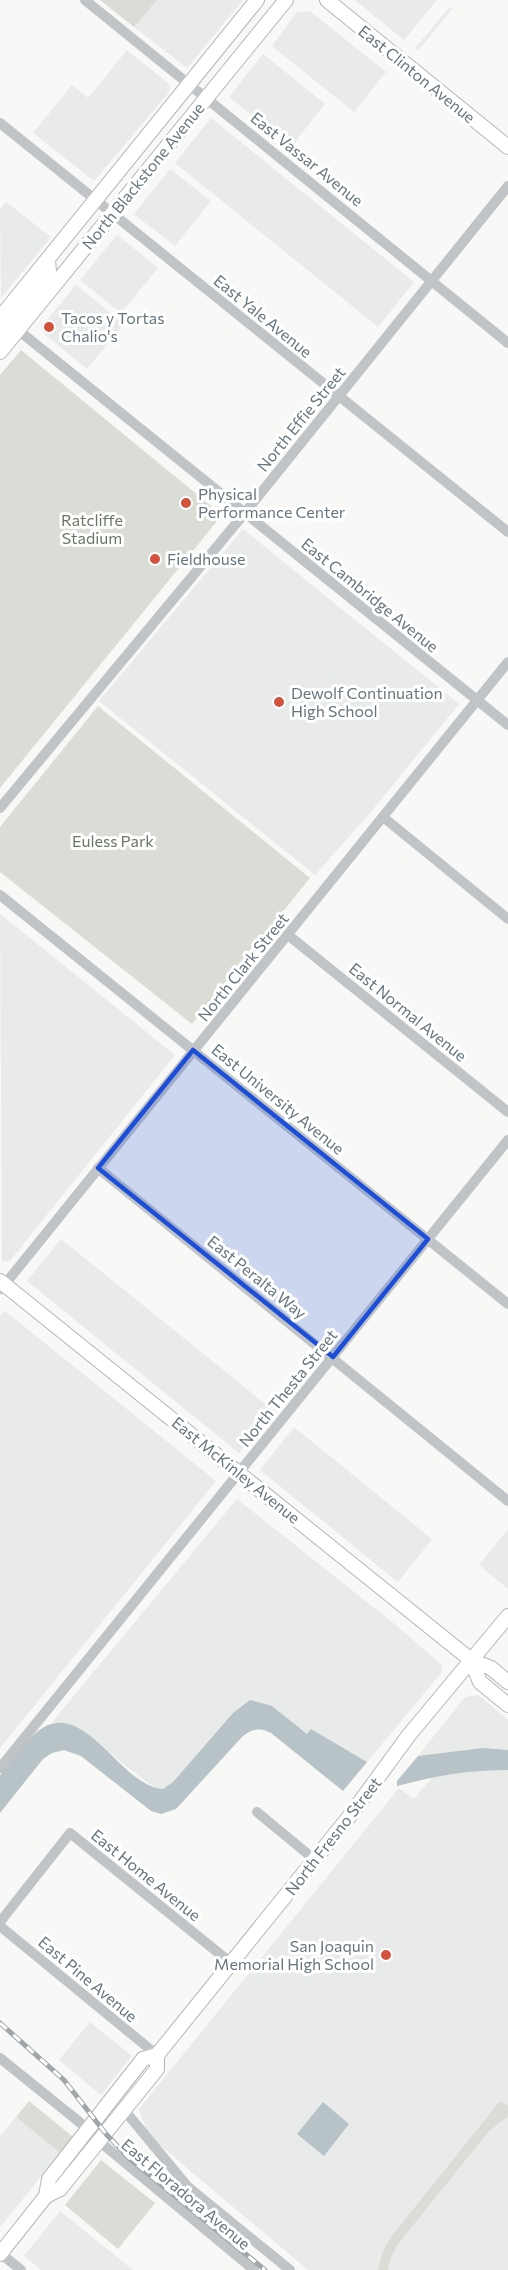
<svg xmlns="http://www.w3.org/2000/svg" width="508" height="2270" font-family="Commissioner,sans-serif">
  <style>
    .built { fill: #e9eaea }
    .green { fill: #d9ddd6 }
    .water { fill: #b7c3c6 }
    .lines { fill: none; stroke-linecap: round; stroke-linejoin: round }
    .major-casing { stroke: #b2b7ba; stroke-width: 16 }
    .minor { stroke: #c0c4c7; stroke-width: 10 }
    .major { stroke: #fff; stroke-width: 14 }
    .rail-casing { stroke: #a0a7ab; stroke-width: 5 }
    .rail { stroke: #fff; stroke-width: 3; stroke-dasharray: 9; stroke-linecap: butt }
    .marked { fill: #1d4ed8; fill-opacity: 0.2; stroke: #1d4ed8; stroke-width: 4.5; stroke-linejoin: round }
    .poi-dot { fill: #d2523d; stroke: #fff; stroke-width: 2 }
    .labels { text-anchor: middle; stroke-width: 6; stroke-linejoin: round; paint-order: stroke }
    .street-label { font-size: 16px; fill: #66767e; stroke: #fff }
    .poi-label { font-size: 16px; fill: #66767e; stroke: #fff; text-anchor: start }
    .park-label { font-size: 16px; fill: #697765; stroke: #fff }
  </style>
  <rect width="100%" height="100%" fill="#f8f8f6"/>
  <g class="built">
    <polygon points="157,0 243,0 187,68 134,27"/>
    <polygon points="355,0 437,0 404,40"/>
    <polygon points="450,7 453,8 418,51 415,48"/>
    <polygon points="310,11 386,72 354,112 272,46 297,12"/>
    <polygon points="127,50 169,84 170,91 94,181 33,133 72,85 88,98"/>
    <polygon points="263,54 325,104 291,147 229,97"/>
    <polygon points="211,118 414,282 378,327 175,163"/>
    <polygon points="170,169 211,201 175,246 134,214"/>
    <polygon points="6,202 51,237 1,298 0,210"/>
    <polygon points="117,235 158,268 121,313 80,280"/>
    <polygon points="76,285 124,324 87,369 43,333 42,326"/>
    <polygon points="243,529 459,704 370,813 315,875 99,701"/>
    <polygon points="0,914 175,1055 10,1261 2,1262"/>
    <polygon points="61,1239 273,1410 239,1453 27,1281"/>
    <polygon points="5,1311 216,1481 0,1748 0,1315"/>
    <polygon points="294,1427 432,1539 398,1582 260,1470"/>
    <polygon points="237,1499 396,1625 441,1664 442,1672 367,1762 311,1729 307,1734 272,1706 233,1713 173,1782 163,1789 155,1788 78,1729 52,1722"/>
    <polygon points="508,1529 508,1589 479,1565"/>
    <polygon points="478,1695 508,1720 508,1750 418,1756 465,1697"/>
    <polygon points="478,1770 508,1770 508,2270 308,2270 148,2135 139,2109 399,1788 414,1799 433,1776"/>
    <polygon points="90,2022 132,2056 101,2095 59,2060"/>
    <polygon points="16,2117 60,2153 0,2227 0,2136"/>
    <polygon points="60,2211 133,2270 41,2270 24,2256"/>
  </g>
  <g class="green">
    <polygon points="100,0 157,0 134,27"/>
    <polygon points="21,350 222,515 0,788 0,375"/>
    <polygon points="98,706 310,878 192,1024 0,872 0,827"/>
    <polygon points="29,2101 73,2137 60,2153 16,2117"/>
    <polygon points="500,2101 508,2106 508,2116 489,2131 398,2244 391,2257 388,2270 378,2270 382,2253 391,2237"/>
    <polygon points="101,2160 155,2203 118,2249 65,2205"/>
  </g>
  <g class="water">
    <path d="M250,1700l22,6 35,28 4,-5 56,33 -24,29 -72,-58c-11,-6 -20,-4 -29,4l-66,72 -15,5 -10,-3 -70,-55 -17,-6 -12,3 -9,6 -43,54c0,-11 0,-28 0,-37 4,-11 19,-24 26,-33 52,-64 90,43 137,46l10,-7 60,-69z"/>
    <path d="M483,1748l25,2v20c-39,0 -74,6 -111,16v-5l21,-25z"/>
    <polygon points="323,2102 349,2124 324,2156 297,2134"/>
  </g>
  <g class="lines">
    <defs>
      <g id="major">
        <polyline points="327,0 508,147"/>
        <polyline points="0,318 257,0"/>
        <polyline points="18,330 15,321 17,316 49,272 48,259"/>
        <polyline points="0,336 5,326 1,316"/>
        <polyline points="0,352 286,0"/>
        <polyline points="0,1281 471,1660 491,1668 508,1682"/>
        <polyline points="471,1660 480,1682 508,1705"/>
        <polyline points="46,2196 49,2179 143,2059 157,2055"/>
        <polyline points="0,2254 46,2196 60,2189 157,2069 157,2055 349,1817 409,1735 508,1616"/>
      </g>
    </defs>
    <use href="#major" class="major-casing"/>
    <g class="minor">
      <polyline points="85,0 508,343"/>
      <polyline points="0,123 508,532"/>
      <polyline points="18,330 508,725"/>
      <polyline points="0,808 244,514 508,186"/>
      <polyline points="383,817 508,919"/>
      <polyline points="0,895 508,1304"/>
      <polyline points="288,935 508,1112"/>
      <polyline points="98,1168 508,1501"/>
      <polyline points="1,1289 508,662"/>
      <polyline points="0,1768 508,1140"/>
      <polyline points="257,1812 315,1860"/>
      <polyline points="0,1922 70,1833 231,1963"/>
      <polyline points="0,1926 157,2055"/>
      <polyline points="0,2058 88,2129"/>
      <polyline points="125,2111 188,2187 290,2270"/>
      <polyline points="100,2142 254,2270"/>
      <polyline points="0,2253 21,2270"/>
    </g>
    <use href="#major" class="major"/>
    <defs>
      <polyline id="rail" points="0,2023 64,2080 106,2134 130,2159 265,2270"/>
    </defs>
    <use href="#rail" class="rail-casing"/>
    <use href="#rail" class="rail"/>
  </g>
  <path class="marked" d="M193,1050l235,189 -95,118 -235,-189z"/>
  <g class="poi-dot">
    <circle cx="49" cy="327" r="6"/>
    <circle cx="186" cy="503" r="6"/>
    <circle cx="155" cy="559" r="6"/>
    <circle cx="279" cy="702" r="6"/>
    <circle cx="386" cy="1955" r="6"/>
  </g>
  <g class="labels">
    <g class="street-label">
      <text transform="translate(417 74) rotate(39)" y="6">East Clinton Avenue</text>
      <text transform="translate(307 159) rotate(39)" y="6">East Vassar Avenue</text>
      <text transform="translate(143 176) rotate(-51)" y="6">North Blackstone Avenue</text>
      <text transform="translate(263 316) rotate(39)" y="6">East Yale Avenue</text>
      <text transform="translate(301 419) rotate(-51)" y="6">North Effie Street</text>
      <text transform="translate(370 595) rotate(39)" y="6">East Cambridge Avenue</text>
      <text transform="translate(243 967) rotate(-51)" y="6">North Clark Street</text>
      <text transform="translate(408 1012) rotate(39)" y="6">East Normal Avenue</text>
      <text transform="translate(278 1099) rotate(39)" y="6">East University Avenue</text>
      <text transform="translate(257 1277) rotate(39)" y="6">East Peralta Way</text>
      <text transform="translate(288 1388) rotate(-51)" y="6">North Thesta Street</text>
      <text transform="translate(236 1470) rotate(39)" y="6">East McKinley Avenue</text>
      <text transform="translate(333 1836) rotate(-52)" y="6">North Fresno Street</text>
      <text transform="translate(146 1875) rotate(39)" y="6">East Home Avenue</text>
      <text transform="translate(88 1979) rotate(40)" y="6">East Pine Avenue</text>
      <text transform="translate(186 2194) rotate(40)" y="6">East Floradora Avenue</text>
    </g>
    <g class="poi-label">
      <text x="61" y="324">Tacos y Tortas<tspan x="61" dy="18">Chalio's</tspan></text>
      <text x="198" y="500">Physical<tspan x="198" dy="18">Performance Center</tspan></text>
      <text x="167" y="565">Fieldhouse</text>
      <text x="291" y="699">Dewolf Continuation<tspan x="291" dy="18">High School</tspan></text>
      <text x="374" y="1952" text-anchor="end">San Joaquin<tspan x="374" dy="18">Memorial High School</tspan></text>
    </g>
    <g class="park-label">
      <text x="92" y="526">Ratcliffe<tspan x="92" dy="18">Stadium</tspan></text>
      <text x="113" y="847">Euless Park</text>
    </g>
  </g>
</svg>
